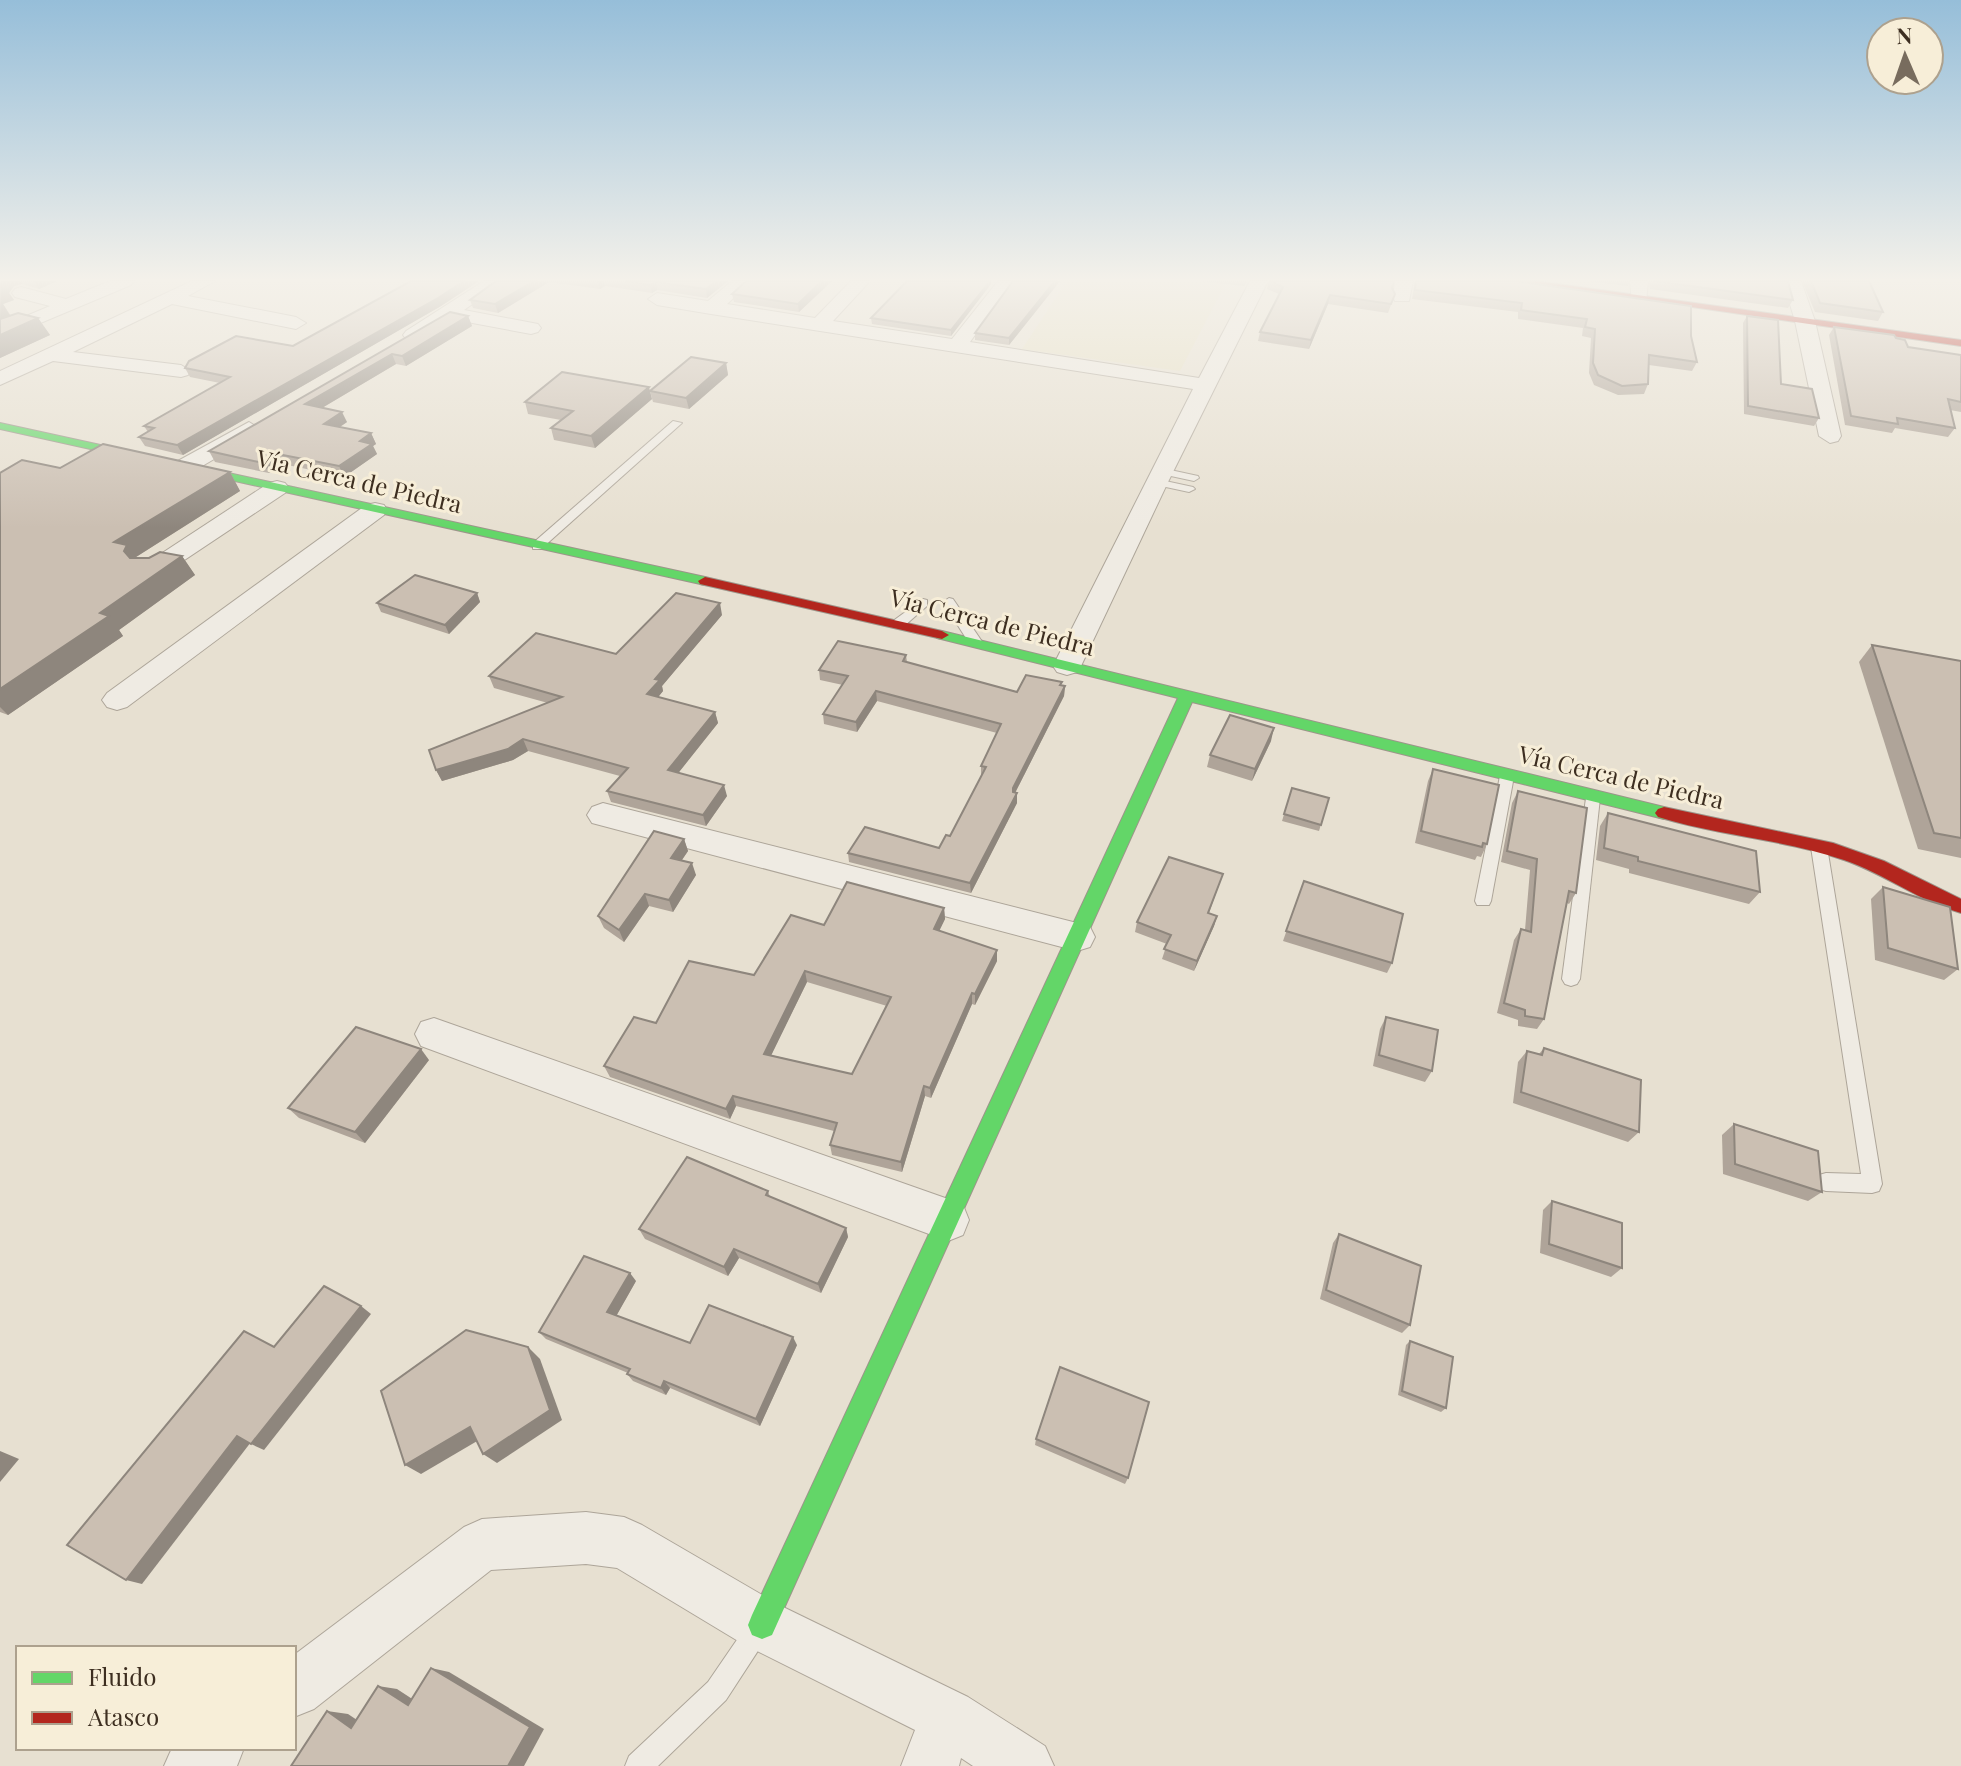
<svg xmlns="http://www.w3.org/2000/svg" width="1961" height="1766" font-family="'Playfair Display',serif">
  <style>
    .farmland { fill: #e6dfc2 }
    .lines { fill: none; stroke-linecap: round; stroke-linejoin: round }
    .lane-casing { stroke: #ada599; stroke-width: 2 }
    .street-casing { stroke: #ada599; stroke-width: 2 }
    .fast-casing { stroke: #9c958a; stroke-width: 2 }
    .jam-casing { stroke: #9c958a; stroke-width: 2 }
    .lane { fill: #efebe3; fill-rule: evenodd }
    .street { fill: #efebe3; fill-rule: evenodd }
    .fast { fill: #63d668; fill-rule: evenodd }
    .jam { fill: #b3261e; fill-rule: evenodd }
    .wall { fill: #afa499; fill-rule: evenodd }
    .shaded-wall { fill: #8e867d }
    .building { fill: #cbbfb2; stroke: #8e867d; stroke-width: 2; fill-rule: evenodd }
    .labels { text-anchor: middle; stroke-width: 6; stroke-linejoin: round; paint-order: stroke }
    .street-label { font-size: 24px; fill: #3d2e20; stroke: #f7eed8 }
  </style>
  <rect width="100%" height="100%" fill="#e7e0d1"/>
  <polygon class="farmland" points="1067,281 1227,281 1180,371 1022,349"/>
  <g class="lines">
    <defs>
      <g id="lane">
        <polygon points="673,421 682,423 541,549 533,549 533,543"/>
        <polygon points="1161,468 1198,476 1199,478 1194,481 1157,473 1156,471"/>
        <polygon points="1156,479 1193,487 1195,489 1189,492 1152,484 1151,482"/>
        <polygon points="949,598 953,599 983,643 981,646 976,647 969,643 943,602"/>
        <polygon points="923,599 927,600 927,606 903,627 893,627 893,621"/>
        <polygon points="1507,771 1514,776 1491,901 1489,905 1477,905 1475,901 1500,776"/>
        <polygon points="1593,793 1600,798 1580,979 1577,984 1571,986 1565,984 1562,979 1586,798"/>
        <polygon points="1819,841 1827,847 1882,1184 1879,1191 1872,1193 1826,1191 1819,1189 1816,1182 1819,1175 1826,1173 1861,1174 1811,847"/>
        <polygon points="754,1624 763,1628 767,1637 726,1700 658,1766 625,1766 629,1756 708,1682 745,1628"/>
      </g>
      <g id="street">
        <polygon points="110,281 134,281 131,285 0,340 0,327 50,306 15,297 12,293 15,289 21,287 66,299"/>
        <polygon points="192,281 215,281 188,296 296,317 306,323 296,329 172,304 73,352 181,365 191,371 188,375 181,377 53,361 0,385 0,371"/>
        <polygon points="484,281 505,281 464,310 538,324 541,328 538,332 531,334 451,319 420,339 406,339 403,335 406,331"/>
        <polygon points="732,281 752,281 727,304 815,318 851,281 870,281 833,321 952,339 998,281 1014,281 970,342 1199,378 1250,281 1268,281 1168,482 1081,666 1077,672 1067,675 1057,672 1053,666 1193,389 711,314 657,305 648,299 657,293 708,301"/>
        <polygon points="1395,281 1413,281 1409,301 1395,301 1393,297"/>
        <polygon points="1630,281 1648,281 1646,302 1632,302"/>
        <polygon points="1783,281 1801,281 1815,321 1841,436 1838,441 1830,443 1819,436 1795,321"/>
        <polygon points="249,422 260,429 257,434 192,472 176,472 173,467 176,462"/>
        <polygon points="277,481 285,483 289,488 285,493 162,575 144,575 140,570 144,565 269,483"/>
        <polygon points="375,503 384,505 387,510 384,515 127,707 117,710 107,707 102,700 107,693 366,505"/>
        <polygon points="603,803 1077,923 1090,927 1095,937 1090,947 1077,951 592,823 587,815 592,807"/>
        <polygon points="434,1018 948,1199 963,1205 969,1220 963,1235 948,1241 421,1046 415,1034 421,1022"/>
        <polygon points="586,1512 624,1517 642,1525 781,1606 968,1697 1045,1746 1054,1766 973,1766 961,1758 959,1766 901,1766 915,1730 743,1644 617,1568 586,1564 491,1570 314,1709 294,1717 294,1655 464,1527 482,1519"/>
        <polygon points="172,1748 244,1748 237,1766 164,1766"/>
      </g>
      <g id="fast">
        <polygon points="0,423 705,577 712,581 705,585 0,429"/>
        <polygon points="942,631 1664,807 1673,813 1664,819 1192,702 772,1635 762,1639 752,1635 748,1625 752,1615 1178,698 937,638 935,635"/>
      </g>
      <g id="jam">
        <polygon points="1512,281 1536,281 1961,340 1961,346"/>
        <polygon points="705,577 942,631 949,635 942,639 700,584 698,581"/>
        <path d="M1664,807l169,36 51,18 77,38v14c-42,-12 -76,-39 -117,-53 -61,-21 -125,-24 -186,-43l-3,-4 3,-4z"/>
      </g>
    </defs>
    <use href="#lane" class="lane-casing"/>
    <use href="#street" class="street-casing"/>
    <use href="#fast" class="fast-casing"/>
    <use href="#jam" class="jam-casing"/>
    <use href="#lane" class="lane"/>
    <use href="#street" class="street"/>
    <use href="#fast" class="fast"/>
    <use href="#jam" class="jam"/>
  </g>
  <g class="wall">
    <polygon points="0,281 57,281 39,289 22,284 14,286 9,293 14,300 3,304 11,316 38,318 50,335 0,358"/>
    <polygon points="411,281 479,281 441,306 183,455 145,446 139,437 148,432 144,426 220,383 190,377 185,368 293,346"/>
    <polygon points="496,281 728,281 707,298 657,290 652,293 605,286 600,289 549,282 498,313 473,308 470,300"/>
    <polygon points="746,281 832,281 799,312 734,302 732,294"/>
    <polygon points="1020,281 1060,281 1009,345 975,340 975,333"/>
    <polygon points="1199,281 1248,281 1244,286"/>
    <polygon points="1269,281 1392,288 1395,294 1388,313 1328,304 1309,349 1258,341 1260,332 1279,294 1267,289"/>
    <polygon points="1415,281 1515,281 1691,336 1697,362 1692,371 1649,365 1648,384 1644,394 1618,395 1594,385 1589,373 1591,338 1582,336 1583,328 1518,319 1518,312 1412,299"/>
    <polygon points="1587,281 1630,281 1628,286"/>
    <polygon points="1649,281 1788,281 1793,300 1788,308 1650,289"/>
    <polygon points="1802,281 1869,281 1883,312 1878,321 1815,312"/>
    <polygon points="991,284 951,336 872,324 871,318"/>
    <polygon points="450,312 468,316 472,326 406,366 396,364 322,408 347,422 340,427 371,433 376,444 373,446 377,454 344,477 283,464 269,473 215,462 209,451"/>
    <polygon points="1747,316 1781,384 1819,418 1814,426 1744,414 1743,323"/>
    <polygon points="1834,327 1896,338 1908,347 1961,355 1961,412 1950,410 1955,428 1948,437 1895,428 1892,433 1845,425 1829,335"/>
    <polygon points="726,363 728,375 689,409 653,402 650,391"/>
    <polygon points="652,399 595,448 554,440 551,428 561,420 528,414 525,402"/>
    <polygon points="60,468 230,472 240,491 136,557 137,558 149,558 182,556 195,575 119,630 123,636 8,715 0,712 0,473"/>
    <polygon points="477,593 480,602 449,634 381,612 377,603"/>
    <polygon points="722,615 662,686 663,691 658,697 715,712 718,723 678,773 727,796 706,826 611,802 607,791 620,776 528,751 513,760 442,781 436,770 548,703 494,688 489,676 616,654"/>
    <polygon points="1872,645 1961,661 1961,858 1918,849 1859,662"/>
    <polygon points="906,655 907,662 1017,692 1065,686 1064,696 1015,793 1017,803 971,893 849,862 848,853 939,848 950,836 981,776 981,766 997,733 877,701 857,732 824,724 823,714 843,685 820,680 819,670"/>
    <polygon points="1271,741 1252,781 1207,767 1210,755"/>
    <polygon points="1433,769 1487,844 1481,857 1477,856 1475,860 1415,843 1428,781"/>
    <polygon points="1292,788 1329,798 1319,831 1282,821"/>
    <polygon points="1518,791 1576,893 1569,904 1567,903 1544,1019 1537,1029 1518,1026 1518,1020 1497,1013 1514,940 1521,929 1525,930 1530,870 1501,862 1512,803"/>
    <polygon points="1608,813 1760,892 1749,904 1629,873 1629,869 1596,860 1600,826"/>
    <polygon points="684,839 688,851 682,860 696,875 673,912 649,906 624,942 604,928 598,916"/>
    <polygon points="1223,874 1209,913 1217,916 1214,926 1194,971 1162,959 1167,944 1135,932 1137,922"/>
    <polygon points="1304,881 1392,963 1387,973 1283,941"/>
    <polygon points="1883,887 1958,969 1944,980 1875,960 1871,899"/>
    <path d="M944,908l1,11 -6,11 58,31 -22,44 -3,-1 -41,94 -6,-2 -23,76 -70,-17 -2,-10 4,-14 -98,-25 -6,13 -120,-42 -6,-11 150,-91 70,-50zM807,982l80,24 -35,68 -81,-19z"/>
    <polygon points="1386,1017 1432,1071 1425,1082 1373,1066 1380,1029"/>
    <polygon points="1544,1048 1639,1132 1628,1142 1513,1103 1518,1062 1527,1051 1539,1054"/>
    <polygon points="429,1060 365,1143 299,1118 288,1108"/>
    <polygon points="1734,1124 1822,1192 1808,1201 1723,1174 1722,1135"/>
    <polygon points="768,1191 770,1197 846,1228 848,1237 821,1293 739,1258 728,1276 645,1239 639,1229"/>
    <polygon points="1552,1201 1622,1268 1611,1277 1540,1253 1543,1210"/>
    <polygon points="1339,1234 1410,1325 1402,1333 1320,1299 1333,1243"/>
    <polygon points="636,1281 616,1316 690,1343 797,1345 760,1426 670,1388 666,1395 633,1381 627,1374 628,1373 546,1339 539,1332"/>
    <polygon points="1410,1341 1446,1408 1441,1412 1398,1395 1406,1345"/>
    <polygon points="1036,1439 1128,1478 1125,1484 1035,1445"/>
  </g>
  <g class="shaded-wall">
    <polygon points="1,281 20,281 22,284 14,286 9,293 14,300 3,304 12,319 0,325"/>
    <polygon points="34,281 57,281 39,289"/>
    <polygon points="464,281 479,281 441,306 183,455 177,445"/>
    <polygon points="534,281 549,282 498,313 495,304"/>
    <polygon points="597,281 604,281 605,286 600,289"/>
    <polygon points="716,281 728,281 707,298 706,289"/>
    <polygon points="822,281 832,281 799,312 798,304"/>
    <polygon points="990,281 991,281 991,284 951,336 951,330"/>
    <polygon points="1055,281 1060,281 1009,345 1009,338"/>
    <polygon points="656,282 657,290 652,293 650,285"/>
    <polygon points="1330,295 1328,304 1309,349 1311,340"/>
    <polygon points="468,316 472,326 406,366 402,356"/>
    <polygon points="38,318 50,335 0,358 0,335"/>
    <polygon points="392,354 396,364 310,415 305,404"/>
    <polygon points="726,363 728,375 689,409 686,398"/>
    <polygon points="649,387 652,399 595,448 591,436"/>
    <polygon points="342,412 347,422 329,434 324,424"/>
    <polygon points="371,433 376,444 373,446 377,454 344,477 339,466 360,441"/>
    <polygon points="278,454 283,464 269,473 263,463"/>
    <polygon points="230,472 240,491 136,557 141,564 137,570 114,542"/>
    <polygon points="182,556 195,575 119,630 123,636 8,715 0,707 0,689 100,613"/>
    <polygon points="477,593 480,602 449,634 445,625"/>
    <polygon points="720,603 722,615 662,686 663,691 651,706 647,694 655,679"/>
    <polygon points="1065,686 1064,696 1013,797 1013,788"/>
    <polygon points="876,691 877,701 857,732 856,722"/>
    <polygon points="715,712 718,723 672,781 668,770"/>
    <polygon points="1274,728 1271,741 1252,781 1255,769"/>
    <polygon points="523,739 528,751 513,760 442,781 436,770"/>
    <polygon points="724,785 727,796 706,826 703,815"/>
    <polygon points="1017,793 1017,803 971,893 970,883"/>
    <polygon points="684,839 688,851 675,870 671,858"/>
    <polygon points="692,863 696,875 673,912 669,900"/>
    <polygon points="645,894 649,906 624,942 619,930"/>
    <polygon points="944,908 945,919 935,940 934,929"/>
    <polygon points="1217,916 1214,926 1194,971 1197,961"/>
    <polygon points="997,950 997,961 975,1005 975,994"/>
    <polygon points="805,971 807,982 767,1064 764,1054"/>
    <polygon points="972,993 972,1004 931,1098 930,1088"/>
    <polygon points="421,1049 429,1060 365,1143 355,1132"/>
    <polygon points="924,1086 925,1096 902,1172 901,1162"/>
    <polygon points="733,1096 736,1106 730,1119 726,1109"/>
    <polygon points="846,1228 848,1237 821,1293 818,1284"/>
    <polygon points="734,1249 739,1258 728,1276 724,1267"/>
    <polygon points="630,1273 636,1281 614,1320 607,1312"/>
    <polygon points="361,1306 371,1314 264,1450 251,1444"/>
    <polygon points="793,1337 797,1345 760,1426 756,1419"/>
    <polygon points="528,1347 540,1359 562,1420 497,1463 483,1454"/>
    <polygon points="664,1381 670,1388 666,1395 661,1388"/>
    <polygon points="470,1427 484,1437 421,1474 405,1465"/>
    <polygon points="237,1436 251,1442 142,1584 126,1580"/>
    <polygon points="0,1451 19,1459 0,1482"/>
    <polygon points="431,1668 449,1672 544,1729 524,1766 508,1766"/>
    <polygon points="378,1686 397,1689 426,1708 408,1705"/>
    <polygon points="327,1711 348,1714 372,1730 351,1728"/>
  </g>
  <g class="building">
    <polygon points="411,281 464,281 438,298 177,445 139,437 154,428 144,426 230,377 185,368 189,361 236,336 293,346"/>
    <polygon points="496,281 534,281 495,304 470,300"/>
    <polygon points="625,281 716,281 706,289 656,282 650,285"/>
    <polygon points="746,281 822,281 798,304 732,294"/>
    <polygon points="907,281 990,281 951,330 871,318"/>
    <polygon points="1013,281 1055,281 1009,338 975,333"/>
    <polygon points="1270,281 1394,281 1392,288 1395,294 1391,304 1330,295 1311,340 1260,332 1283,287"/>
    <polygon points="1416,281 1515,281 1691,306 1691,336 1697,362 1649,355 1648,384 1622,386 1598,375 1593,363 1595,329 1585,327 1587,319 1521,310 1522,303 1415,290"/>
    <polygon points="1654,281 1788,281 1793,300"/>
    <polygon points="1811,281 1869,281 1883,312 1820,303"/>
    <polygon points="450,312 468,316 402,356 392,354 305,404 342,412 324,424 371,433 360,441 372,444 339,466 278,454 263,463 209,451"/>
    <polygon points="18,313 38,318 0,335 0,319"/>
    <polygon points="1747,316 1778,320 1781,384 1812,389 1819,418 1748,406"/>
    <polygon points="1834,327 1894,335 1896,338 1905,340 1908,347 1961,355 1961,402 1948,399 1955,428 1897,418 1898,424 1851,416"/>
    <polygon points="691,357 726,363 686,398 650,391"/>
    <polygon points="562,372 649,387 591,436 551,428 573,411 525,402"/>
    <polygon points="103,444 230,472 114,542 127,545 124,551 130,558 149,558 160,552 182,556 100,613 109,616 0,689 0,473 22,460 60,468"/>
    <polygon points="415,575 477,593 445,625 377,603"/>
    <polygon points="676,593 720,603 655,679 660,680 647,694 715,712 668,770 724,785 703,815 607,791 628,768 523,739 508,749 436,770 429,750 562,697 489,676 536,633 616,654"/>
    <polygon points="838,641 906,655 903,661 1017,692 1026,675 1062,682 1060,685 1065,686 1013,788 1013,792 1017,793 970,883 848,853 865,827 939,848 946,835 950,836 986,767 981,766 1001,724 876,691 856,722 823,714 848,676 819,670"/>
    <polygon points="1872,645 1961,661 1961,838 1934,833"/>
    <polygon points="1230,715 1274,728 1255,769 1210,755"/>
    <polygon points="1433,769 1499,785 1487,844 1483,843 1482,847 1421,831"/>
    <polygon points="1292,788 1329,798 1321,825 1284,814"/>
    <polygon points="1518,791 1587,808 1576,893 1569,891 1544,1019 1525,1016 1525,1010 1504,1003 1521,929 1531,932 1537,859 1507,851"/>
    <polygon points="1608,813 1756,851 1760,892 1638,861 1638,857 1604,848"/>
    <polygon points="654,831 684,839 671,858 692,863 669,900 645,894 619,930 598,916"/>
    <polygon points="1169,857 1223,874 1208,913 1217,916 1197,961 1164,949 1171,935 1137,922"/>
    <polygon points="1304,881 1403,914 1392,963 1286,931"/>
    <path d="M847,882l97,26 -10,21 63,21 -22,44 -3,-1 -42,95 -6,-2 -23,76 -71,-17 7,-22 -104,-27 -7,13 -122,-43 30,-49 22,6 33,-62 65,14 37,-60 33,10zM805,971l86,26 -39,77 -88,-20z"/>
    <polygon points="1883,887 1950,907 1958,969 1888,948"/>
    <polygon points="1386,1017 1438,1030 1432,1071 1379,1055"/>
    <polygon points="356,1027 421,1049 355,1132 288,1108"/>
    <polygon points="1544,1048 1641,1080 1639,1132 1521,1092 1527,1051 1542,1055"/>
    <polygon points="1734,1124 1818,1151 1822,1192 1735,1164"/>
    <polygon points="687,1157 768,1191 766,1195 846,1228 818,1284 734,1249 724,1267 639,1229"/>
    <polygon points="1552,1201 1622,1223 1622,1268 1549,1244"/>
    <polygon points="1339,1234 1421,1266 1410,1325 1326,1290"/>
    <polygon points="584,1256 630,1273 607,1312 690,1343 709,1305 793,1337 756,1419 664,1381 661,1388 627,1374 630,1369 539,1332"/>
    <polygon points="324,1286 361,1306 251,1444 237,1436 126,1580 67,1545 244,1331 274,1347"/>
    <polygon points="466,1330 528,1347 550,1410 483,1454 470,1427 405,1465 381,1391"/>
    <polygon points="1410,1341 1453,1357 1446,1408 1402,1391"/>
    <polygon points="1060,1367 1149,1402 1128,1478 1036,1439"/>
    <polygon points="431,1668 530,1727 508,1766 291,1766 327,1711 351,1728 378,1686 408,1705"/>
  </g>
  <linearGradient id="sky" x2="0" y2="1"><stop stop-color="#96bed9"/><stop offset="0.53" stop-color="#f4f1ea"/><stop offset="1" stop-color="#f4f1ea" stop-opacity="0"/></linearGradient>
  <rect width="1961" height="528" fill="url(#sky)"/>
  <g class="labels">
    <g class="street-label">
      <text transform="translate(359 482) rotate(13)" y="8">Vía Cerca de Piedra</text>
      <text transform="translate(992 623) rotate(14)" y="8">Vía Cerca de Piedra</text>
      <text transform="translate(1621 778) rotate(13)" y="8">Vía Cerca de Piedra</text>
    </g>
  </g>
  <rect x="16" y="1646" width="280" height="104" fill="#f7eed8" stroke="#ada18e" stroke-width="2"/>
  <rect x="32" y="1672" width="40" height="12" fill="#63d668" stroke="#ada18e" stroke-width="2"/>
  <text x="88" y="1686" font-size="24" fill="#3d2e20">Fluido</text>
  <rect x="32" y="1712" width="40" height="12" fill="#b3261e" stroke="#ada18e" stroke-width="2"/>
  <text x="88" y="1726" font-size="24" fill="#3d2e20">Atasco</text>
  <g transform="translate(1905 56) rotate(358)"><circle r="38" fill="#f7eed8" stroke="#ada18e" stroke-width="2"/>
  <path d="M0-6L14 30L0 20L-14 30Z" fill="#786c5e"/>
  <text y="-12" font-size="22" font-weight="bold" text-anchor="middle" fill="#3d2e20">N</text>
  </g>
</svg>
